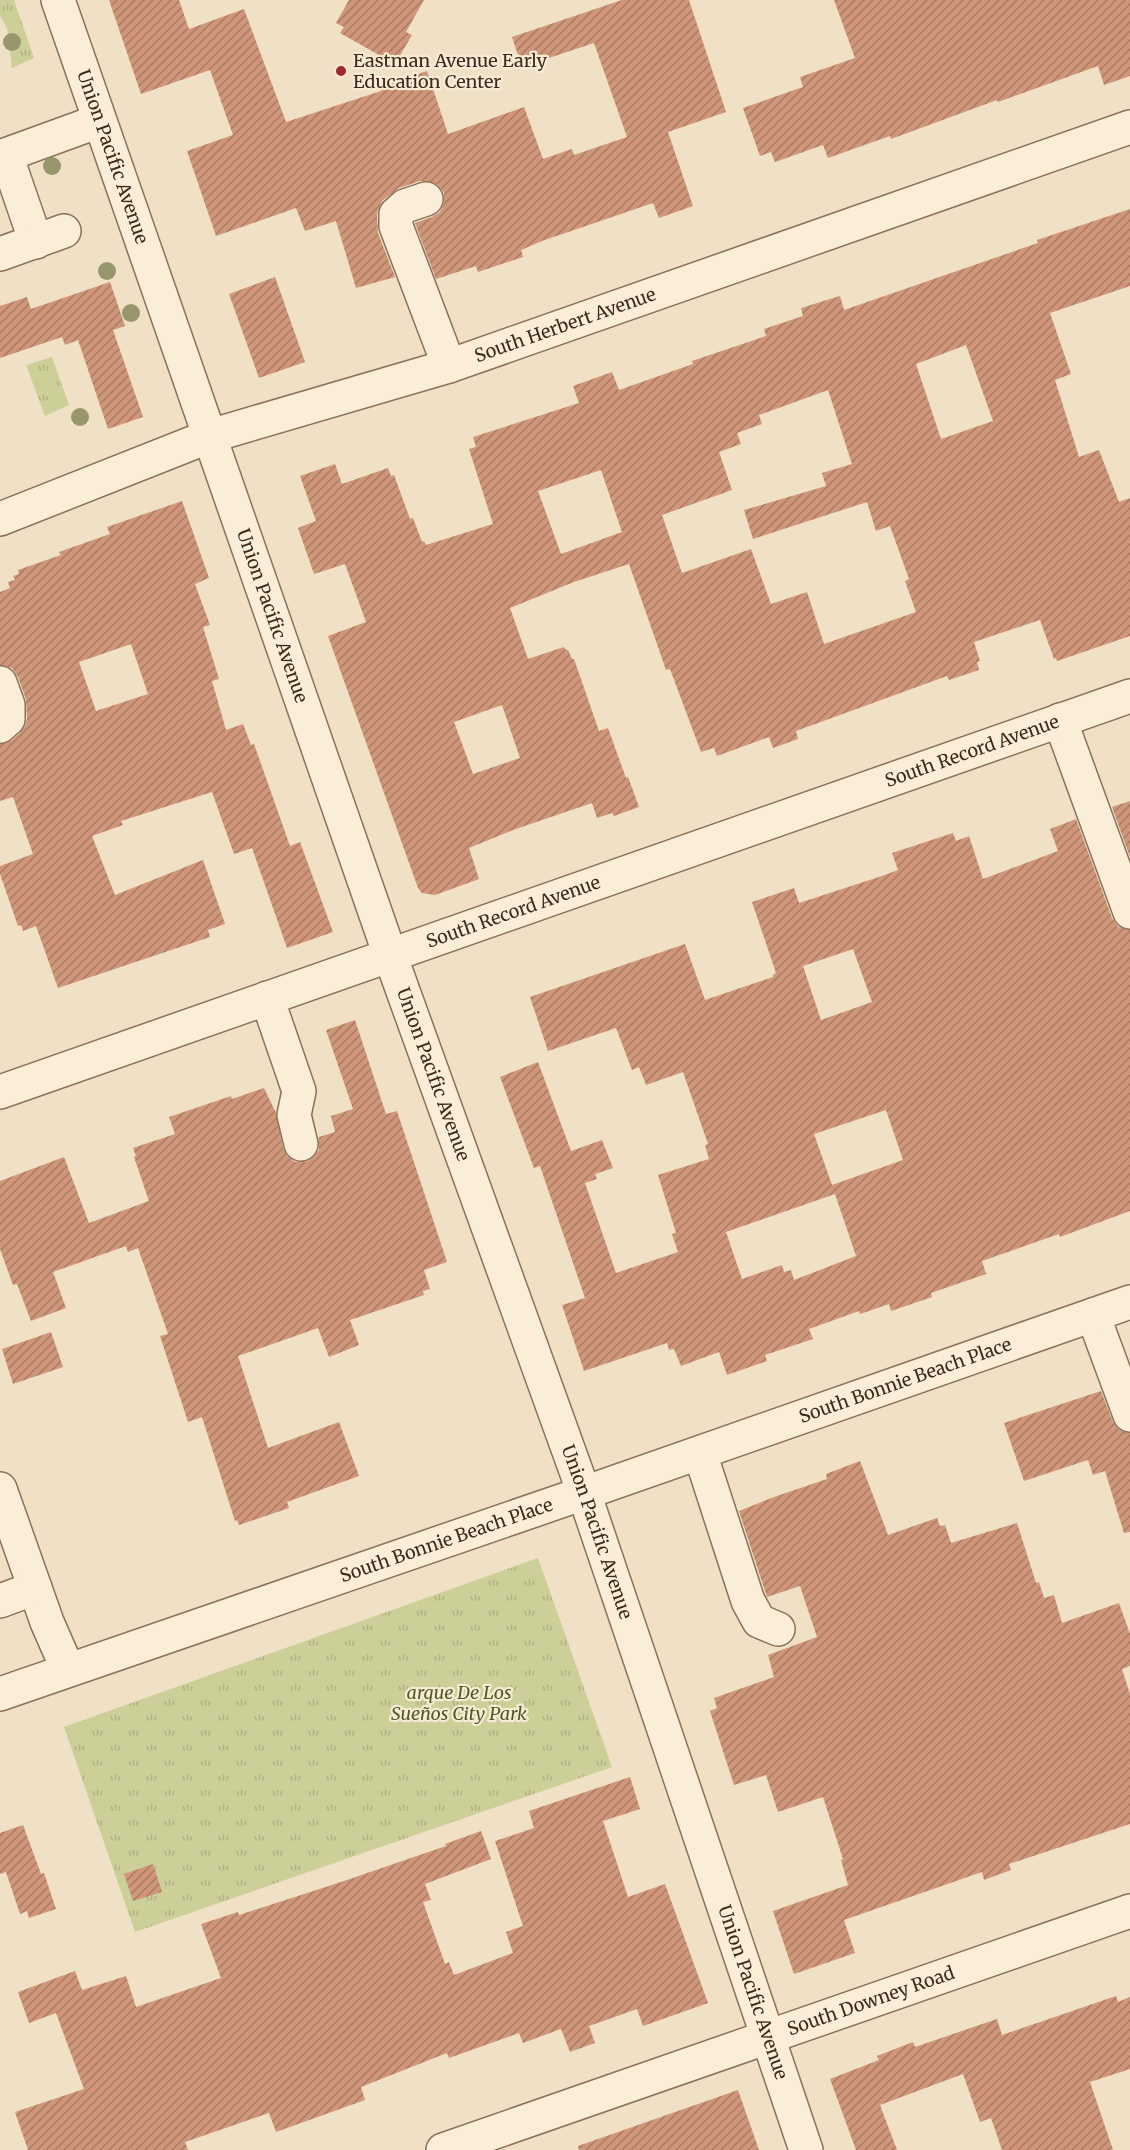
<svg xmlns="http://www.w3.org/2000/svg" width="1130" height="2150" font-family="Merriweather,serif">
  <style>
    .grass { fill: url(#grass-tufts) }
    .building { fill: url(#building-hatch); fill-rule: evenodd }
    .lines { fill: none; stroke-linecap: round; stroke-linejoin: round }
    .minor-casing { stroke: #8c715a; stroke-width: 36 }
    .minor { stroke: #faeed9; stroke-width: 33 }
    .tree { fill: #98966c }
    .poi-dot { fill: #9e2731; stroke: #f7ebd5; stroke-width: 2 }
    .labels { text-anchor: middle; stroke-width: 4.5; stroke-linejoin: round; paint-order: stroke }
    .poi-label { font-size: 18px; fill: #3c2a1e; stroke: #f7ebd5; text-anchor: start }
    .street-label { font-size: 18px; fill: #3c2a1e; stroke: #f7ebd5 }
    .park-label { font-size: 18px; font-style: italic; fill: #505924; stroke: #f7ebd5 }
  </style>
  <defs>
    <pattern id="grass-tufts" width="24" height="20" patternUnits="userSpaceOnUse" patternTransform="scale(1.5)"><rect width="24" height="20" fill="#cdcf98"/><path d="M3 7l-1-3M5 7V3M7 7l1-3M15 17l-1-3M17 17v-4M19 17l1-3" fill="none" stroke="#b1b283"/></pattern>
    <pattern id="building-hatch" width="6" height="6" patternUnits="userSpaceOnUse" patternTransform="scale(1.5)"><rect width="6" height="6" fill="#d09679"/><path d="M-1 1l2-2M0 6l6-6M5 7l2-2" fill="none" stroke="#aa7b63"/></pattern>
  </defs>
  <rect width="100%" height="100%" fill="#f0e0c5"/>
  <g class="grass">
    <polygon points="0,0 14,0 34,58 12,68 7,28 0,16"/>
    <polygon points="52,357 69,405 45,416 26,365"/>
    <polygon points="538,1558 612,1767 135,1932 64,1727"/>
  </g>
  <g class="building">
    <polygon points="109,0 179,0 189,29 244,9 286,122 381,91 380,88 427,71 448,134 524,107 543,159 572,149 574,155 627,137 594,43 522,67 512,37 622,0 689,0 726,112 668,132 693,206 659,218 653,203 542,241 521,250 523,257 478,272 476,266 436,279 415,223 432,217 440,212 444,203 444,193 438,185 429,181 420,181 399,188 383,200 379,207 377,214 378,233 395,277 356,288 336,221 305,231 296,208 216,236 187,151 233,135 210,70 141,94"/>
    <polygon points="349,0 424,0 406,32 412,35 395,64 340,33 344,27 336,23"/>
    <polygon points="834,0 1130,0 1130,76 1104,85 1098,66 998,102 997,100 891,139 890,136 828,158 823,145 775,162 771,152 760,156 743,108 803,87 800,77 855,58"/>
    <path d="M1130,209v77l-80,27 21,61 -16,6 24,77 20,-7 20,52 11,-4v138l-73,25 -1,-3 -2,1 -14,-39 -66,22 6,19 -3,1 2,8 -30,10 -2,-4 -151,55 2,8 -25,9 -4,-11 -52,19 -3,-8 -13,4 -31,-83 -4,1 -37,-106 -55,18 -64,26 18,51 36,-12 2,3h2l4,9h2l25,72 9,-3 18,50 2,-1 11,30 -25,9 -2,-3 -15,5 -5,-15 -79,27 -44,18 10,31 -44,16 -13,-2 -4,-5 -90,-252 38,-14 -21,-58 -31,10 -16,-46 18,-7 -16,-45 35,-12 7,20 46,-16 3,8 3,-1 16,44 3,-1 9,24 2,-1 2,4 67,-21 -24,-75 7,-2 -3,-10 106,-34 -6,-17 39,-14 7,18 74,-26 -1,-3 74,-25 -2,-7 39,-13 -2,-8 39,-12 4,14 194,-67 -1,-3zM966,345l27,76 -52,18 -25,-75zM828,390l24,74 -30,9 4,13 -82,24 9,29 114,-37 9,29 14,-5 19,53 -4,2 11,31 -92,32 -17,-52 -36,12 -20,-55 -69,24 -20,-58 70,-25 -13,-38 22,-8 -4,-11 25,-9 -3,-9zM601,470l21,62 -61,22 -23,-63zM502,705l18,53 -47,16 -19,-52z"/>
    <polygon points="275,277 305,362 259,378 229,294"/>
    <polygon points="110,282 125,326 113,330 143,417 108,429 78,340 65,345 62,337 0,358 0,306 27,297 31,309"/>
    <path d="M182,501l27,77 -14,6 15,41 -7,2 16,52 -7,2 14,49 17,-6 8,21 3,-1 36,102 10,-4 33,90 -46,16 -35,-100 -18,6 -22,-62 -91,29 2,4 -31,11 23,59 88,-35 22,64 -17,6 2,7 -152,51 -22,-62 -13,5 -2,-6 -3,1 -18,-52v-8l33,-12 -20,-57 -13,4v-57l12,-4 8,-7 5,-7 2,-7 -1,-20 -8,-22 -6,-9 -12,-3v-73l10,-4 -2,-6 7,-2 -2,-4 6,-2 -1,-4 43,-15 -2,-3 51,-18 -3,-7zM131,644l17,50 -52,17 -17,-49z"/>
    <polygon points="1130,801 1130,857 1112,807"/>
    <path d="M1076,819l36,99 6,9 12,3v281l-70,26 -1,-3 -77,27 4,13 -55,19 1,4 -41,14 -2,-7 -29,10 -1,-3 -50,18 4,10 -48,16 2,6 -40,14 -8,-23 -38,14 -7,-17 -5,1 -2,-7 -83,28 -22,-66 23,-7 -45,-132 -6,2 -34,-91 38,-15 33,89 31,-11 11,28 -18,6 2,5 -12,4 31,90 62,-21 -6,-18 4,-1 -18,-58 51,-16 -4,-14 3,-1 -25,-72 -37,13 -7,-18 -7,3 -16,-42 -68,23 -18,-54 155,-53 20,56 68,-23v-2l3,-2 -24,-71 42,-14 5,15 83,-27 16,-6 -6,-17 61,-20 3,8 13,-5 14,43 75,-28 -8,-22zM853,949l19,53 -51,18 -18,-54zM886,1110l17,50 -71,25 -18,-51zM835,1194l21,62 -62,24 -3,-10 -7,2 -2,-7 -40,14 -16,-47z"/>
    <polygon points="355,1020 386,1114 397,1111 447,1262 424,1270 430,1289 423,1291 424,1295 350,1320 359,1345 329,1357 318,1328 238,1356 268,1448 339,1422 359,1476 287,1502 289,1508 239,1525 237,1520 235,1521 202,1417 188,1422 160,1336 168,1334 138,1248 128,1252 126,1246 53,1272 66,1308 31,1321 17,1284 13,1285 0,1249 0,1181 64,1157 89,1223 149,1201 134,1157 136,1156 133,1148 175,1134 169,1117 231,1096 232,1099 264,1088 276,1113 283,1148 287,1156 295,1162 306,1162 314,1157 319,1150 319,1137 335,1132 331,1116 353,1109 326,1030"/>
    <polygon points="51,1332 63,1367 13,1384 2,1349"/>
    <polygon points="1101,1391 1113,1422 1119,1430 1130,1433 1130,1532 1124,1533 1105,1471 1093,1475 1088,1460 1024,1481 1004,1423"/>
    <polygon points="860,1461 888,1535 937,1518 940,1526 945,1525 951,1543 1017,1523 1036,1583 1039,1582 1044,1598 1054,1595 1062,1623 1119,1603 1130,1634 1130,1666 1122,1669 1130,1694 1130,1824 1009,1864 1011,1870 984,1880 982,1872 844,1920 855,1953 794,1974 773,1911 848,1885 841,1860 843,1859 823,1797 778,1812 766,1775 734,1785 710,1711 717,1708 714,1698 774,1677 768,1655 817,1637 800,1586 767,1597 739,1511 774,1497 827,1479 826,1474"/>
    <polygon points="630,1777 640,1809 603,1821 628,1897 665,1884 708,2003 643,2026 637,2009 589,2026 595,2043 570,2052 561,2029 523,2043 519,2033 449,2058 447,2053 361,2087 365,2100 276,2132 269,2113 185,2142 188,2150 28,2150 15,2112 84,2089 56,2013 29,2023 18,1992 75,1971 82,1990 126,1976 136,2007 221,1978 201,1924 238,1912 239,1915 344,1881 446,1846 445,1844 481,1831 491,1859 425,1884 431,1900 423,1902 445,1964 449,1962 454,1975 513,1953 506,1932 523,1926 495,1841 534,1828 529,1811"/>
    <polygon points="23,1825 41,1874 44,1873 56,1909 29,1918 27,1911 20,1914 6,1872 0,1874 0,1833"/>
    <polygon points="153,1864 162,1892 133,1901 124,1874"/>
    <polygon points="1116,1996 1118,2002 1130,1997 1130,2069 1090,2082 1113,2150 1002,2150 991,2118 980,2122 963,2074 880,2105 897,2150 856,2150 830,2079 879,2060 877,2056 913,2042 915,2047 997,2019 1002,2035"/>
    <polygon points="738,2090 759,2150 579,2150 578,2146"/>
  </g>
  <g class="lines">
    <defs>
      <g id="minor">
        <path id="s1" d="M58,0l332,955 194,538 222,657"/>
        <polyline points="6,155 36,242"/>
        <polyline points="0,157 99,121"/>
        <polyline points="426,199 405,206 396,214 396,226 449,366"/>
        <polyline points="0,254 64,231"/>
        <path id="s2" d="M0,519l210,-83 239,-70 681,-239"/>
        <polyline points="0,683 8,705 8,719 0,726"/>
        <polyline points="1060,720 1130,912"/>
        <polyline points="267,998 299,1091 294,1115 301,1144"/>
        <path id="s3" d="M0,1092l1130,-396"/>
        <polyline points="1093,1315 1130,1415"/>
        <polyline points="700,1453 748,1601 759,1621 778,1629"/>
        <polyline points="0,1489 47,1622 68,1670"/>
        <polyline points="0,1601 35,1588"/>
        <path id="s4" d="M0,1694l584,-201 546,-191"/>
        <path id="s5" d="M443,2150l687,-239"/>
      </g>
    </defs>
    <use href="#minor" class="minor-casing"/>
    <use href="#minor" class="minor"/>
  </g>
  <g class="tree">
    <circle cx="12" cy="42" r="9"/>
    <circle cx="52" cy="166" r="9"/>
    <circle cx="107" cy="271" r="9"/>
    <circle cx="131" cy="313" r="9"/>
    <circle cx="80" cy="417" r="9"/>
  </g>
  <circle class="poi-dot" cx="341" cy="71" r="6"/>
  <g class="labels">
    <g class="poi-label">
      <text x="353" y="67">Eastman Avenue Early<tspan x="353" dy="21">Education Center</tspan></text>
    </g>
    <g class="street-label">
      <text dy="6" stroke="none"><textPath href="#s1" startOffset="166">Union Pacific Avenue</textPath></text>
      <text dy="6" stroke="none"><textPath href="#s2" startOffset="598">South Herbert Avenue</textPath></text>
      <text dy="6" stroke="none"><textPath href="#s1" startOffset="652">Union Pacific Avenue</textPath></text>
      <text dy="6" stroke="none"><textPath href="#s3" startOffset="1030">South Record Avenue</textPath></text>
      <text dy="6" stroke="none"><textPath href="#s3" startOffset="544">South Record Avenue</textPath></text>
      <text dy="6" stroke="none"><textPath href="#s1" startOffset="1138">Union Pacific Avenue</textPath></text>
      <text dy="6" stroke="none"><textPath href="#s4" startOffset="958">South Bonnie Beach Place</textPath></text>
      <text dy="6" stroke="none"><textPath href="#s1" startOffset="1624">Union Pacific Avenue</textPath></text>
      <text dy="6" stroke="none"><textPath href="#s4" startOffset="472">South Bonnie Beach Place</textPath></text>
      <text dy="6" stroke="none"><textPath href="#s1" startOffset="2110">Union Pacific Avenue</textPath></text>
      <text dy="6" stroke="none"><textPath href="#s5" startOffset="453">South Downey Road</textPath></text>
    </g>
    <g class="park-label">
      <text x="459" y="1699">arque De Los<tspan x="459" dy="21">Sueños City Park</tspan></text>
    </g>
  </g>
</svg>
